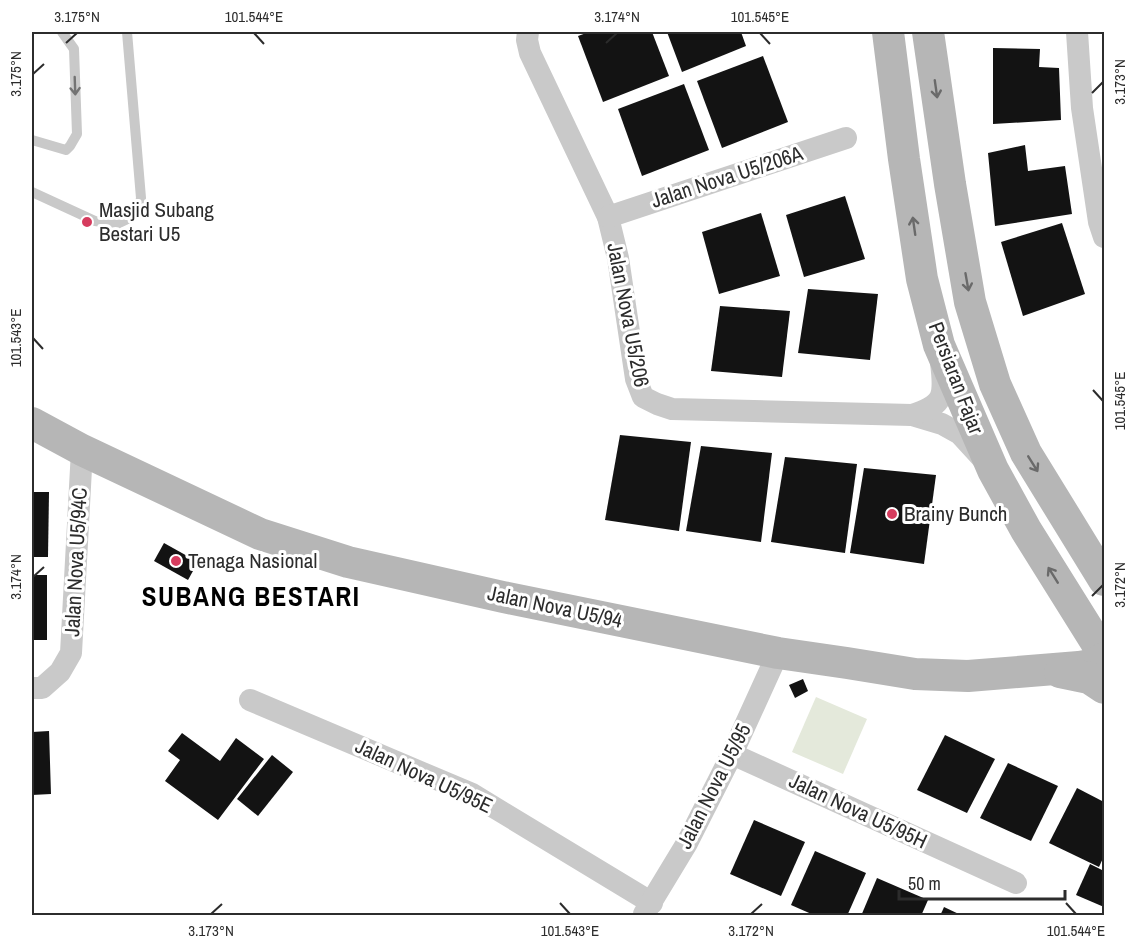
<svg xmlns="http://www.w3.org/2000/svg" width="1136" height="947" font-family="'Archivo Narrow',sans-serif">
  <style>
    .green { fill: #e4e9db }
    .building { fill: #131313 }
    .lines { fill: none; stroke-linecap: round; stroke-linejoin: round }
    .lane { stroke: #c9c9c9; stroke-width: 10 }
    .street { stroke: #c9c9c9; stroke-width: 22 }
    .secondary { stroke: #b6b6b6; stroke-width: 32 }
    .oneway { stroke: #737373 }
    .oneway2 { stroke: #6a6a6a }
    .ticks { fill: none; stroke: #2c2c2c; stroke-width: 2 }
    .poi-dot { fill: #d63c5e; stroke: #fff; stroke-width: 2 }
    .labels { text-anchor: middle; stroke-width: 6; stroke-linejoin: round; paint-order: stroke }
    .street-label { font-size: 21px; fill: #2c2c2c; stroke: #fff }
    .poi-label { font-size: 21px; fill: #2c2c2c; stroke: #fff; text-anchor: start }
    .district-label { font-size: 27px; font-weight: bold; letter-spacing: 1.5px; fill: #000; stroke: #fff }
    .neatline { fill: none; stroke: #2c2c2c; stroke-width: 2 }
    .ticks-label { font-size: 15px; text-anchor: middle; fill: #2c2c2c }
  </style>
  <rect width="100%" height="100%" fill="#fff"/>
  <polygon class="green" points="816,697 867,719 843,774 792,752"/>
  <g class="building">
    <polygon points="589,32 652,32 669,76 603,102 578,36"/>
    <polygon points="667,32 741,32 746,46 682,72"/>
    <polygon points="993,48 1040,49 1039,67 1059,68 1061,120 993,124"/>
    <polygon points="763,56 788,122 722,148 697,81"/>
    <polygon points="684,84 709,150 642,176 618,109"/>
    <polygon points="1025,145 1028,171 1065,166 1072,214 995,226 988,153"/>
    <polygon points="845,196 865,259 804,277 786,215"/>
    <polygon points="761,213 780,276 719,294 702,232"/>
    <polygon points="1062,223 1085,294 1023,316 1001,242"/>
    <polygon points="808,289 878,294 870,360 798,353"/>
    <polygon points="720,306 790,311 782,377 711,371"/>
    <polygon points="620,435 691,442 679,531 605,520"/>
    <polygon points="701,446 772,453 761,542 686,531"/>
    <polygon points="785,457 857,464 845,553 771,542"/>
    <polygon points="864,468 936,475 924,564 850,553"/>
    <polygon points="32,492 49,492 48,557 32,557"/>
    <polygon points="164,543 198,562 188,580 154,561"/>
    <rect x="32" y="575" width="15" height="65"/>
    <polygon points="803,679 808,691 795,698 789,685"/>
    <polygon points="49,731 51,794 32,795 32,732"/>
    <polygon points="182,733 220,761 236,738 264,759 218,820 165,781 180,760 168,751"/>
    <polygon points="945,735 995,759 967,813 917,790"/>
    <polygon points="272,755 293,772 258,816 237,799"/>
    <polygon points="1008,763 1058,786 1031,841 980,818"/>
    <polygon points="1077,788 1104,802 1104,856 1099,867 1049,843"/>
    <polygon points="754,820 805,842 781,896 730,874"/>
    <polygon points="815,851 866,873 847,916 816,916 791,905"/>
    <polygon points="1090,864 1104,871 1104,907 1076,895"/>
    <polygon points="877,878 928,900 921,916 861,916"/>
    <polygon points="944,907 963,916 940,916"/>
  </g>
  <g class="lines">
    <g class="lane">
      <polyline points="32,140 66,150 70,146 77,134 74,49 62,32"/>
      <polyline points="32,192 95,221 117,224 138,214 141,198 127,32"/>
    </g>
    <g class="street">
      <polyline points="528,32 527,40 530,53 608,217 618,258 636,379 643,397 657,404 672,409 912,415 942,424 960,434 982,458"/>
      <polyline points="1077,32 1082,108 1099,222 1104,237"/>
      <polyline points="608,217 846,138"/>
      <path d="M912,415c33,-10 33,-20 29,-52"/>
      <polyline points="32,688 42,688 60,672 71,653 82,450"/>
      <polyline points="250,700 472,794 652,903"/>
      <polyline points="732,754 1016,883"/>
      <polyline points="644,914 687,843 732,754 778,653"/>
    </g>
    <g class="secondary">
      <polyline points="888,32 904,159 922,279 939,345 993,470 1026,530 1096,642 1104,660"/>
      <polyline points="928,32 950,184 970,302 995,384 1026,453 1104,580"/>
      <polyline points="32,423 82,450 260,534 348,562 503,597 778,653 847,663 915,674 968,676 1079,667 1091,665 1104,658"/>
      <polyline points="1060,672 1089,678 1104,688"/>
    </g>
  </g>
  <defs><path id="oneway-shaft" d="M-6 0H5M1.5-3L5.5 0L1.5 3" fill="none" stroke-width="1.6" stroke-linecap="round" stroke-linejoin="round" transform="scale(1.5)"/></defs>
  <use class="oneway" href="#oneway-shaft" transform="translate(75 86) rotate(88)"/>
  <g class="oneway2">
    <use href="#oneway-shaft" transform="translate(936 89) rotate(82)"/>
    <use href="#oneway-shaft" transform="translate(914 226) rotate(-98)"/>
    <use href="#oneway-shaft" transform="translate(967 282) rotate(80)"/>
    <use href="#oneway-shaft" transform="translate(1033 464) rotate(58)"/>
    <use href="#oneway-shaft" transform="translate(1053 575) rotate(-122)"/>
  </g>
  <path class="ticks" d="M254,33l10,11M760,33l10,11M66,43l11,-10M606,43l11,-10M33,74l11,-10M1092,93l11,-11M33,338l10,11M1093,390l10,11M33,577l11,-10M1092,596l11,-11M560,903l10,11M1066,903l10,11M211,914l11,-10M751,914l11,-10"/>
  <g class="poi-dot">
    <circle cx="87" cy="222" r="6"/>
    <circle cx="892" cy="514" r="6"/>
    <circle cx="176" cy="561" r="6"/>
  </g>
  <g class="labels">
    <g class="street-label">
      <text transform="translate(727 177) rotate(-18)" y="7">Jalan Nova U5/206A</text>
      <text transform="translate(628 315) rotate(79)" y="7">Jalan Nova U5/206</text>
      <text transform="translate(956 378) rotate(69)" y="7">Persiaran Fajar</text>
      <text transform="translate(76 562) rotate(-87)" y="7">Jalan Nova U5/94C</text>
      <text transform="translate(555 607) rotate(12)" y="7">Jalan Nova U5/94</text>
      <text transform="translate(424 776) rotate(25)" y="7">Jalan Nova U5/95E</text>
      <text transform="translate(714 786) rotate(-63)" y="7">Jalan Nova U5/95</text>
      <text transform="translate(858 811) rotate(25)" y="7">Jalan Nova U5/95H</text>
    </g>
    <g class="poi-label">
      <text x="99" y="217">Masjid Subang<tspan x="99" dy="24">Bestari U5</tspan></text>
      <text x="904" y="521">Brainy Bunch</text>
      <text x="188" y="568">Tenaga Nasional</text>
    </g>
    <g class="district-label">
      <text x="251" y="606">SUBANG BESTARI</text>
    </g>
  </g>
  <rect width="1136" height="947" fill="none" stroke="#ffffff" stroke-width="66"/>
  <path d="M899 890v9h166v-9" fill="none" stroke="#2c2c2c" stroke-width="3"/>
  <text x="908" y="890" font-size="18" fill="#2c2c2c" stroke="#ffffff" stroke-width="4.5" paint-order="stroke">50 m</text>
  <rect x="33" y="33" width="1070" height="881" class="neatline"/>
  <g class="ticks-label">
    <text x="77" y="22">3.175°N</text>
    <text x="254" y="22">101.544°E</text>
    <text x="617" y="22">3.174°N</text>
    <text x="760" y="22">101.545°E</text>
    <text transform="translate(16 74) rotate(-90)" y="5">3.175°N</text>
    <text transform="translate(1120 82) rotate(-90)" y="5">3.173°N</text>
    <text transform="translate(16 338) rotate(-90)" y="5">101.543°E</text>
    <text transform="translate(1120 401) rotate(-90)" y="5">101.545°E</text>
    <text transform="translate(16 577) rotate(-90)" y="5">3.174°N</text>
    <text transform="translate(1120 585) rotate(-90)" y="5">3.172°N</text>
    <text x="211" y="936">3.173°N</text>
    <text x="570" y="936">101.543°E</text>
    <text x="751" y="936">3.172°N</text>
    <text x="1076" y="936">101.544°E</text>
  </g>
</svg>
